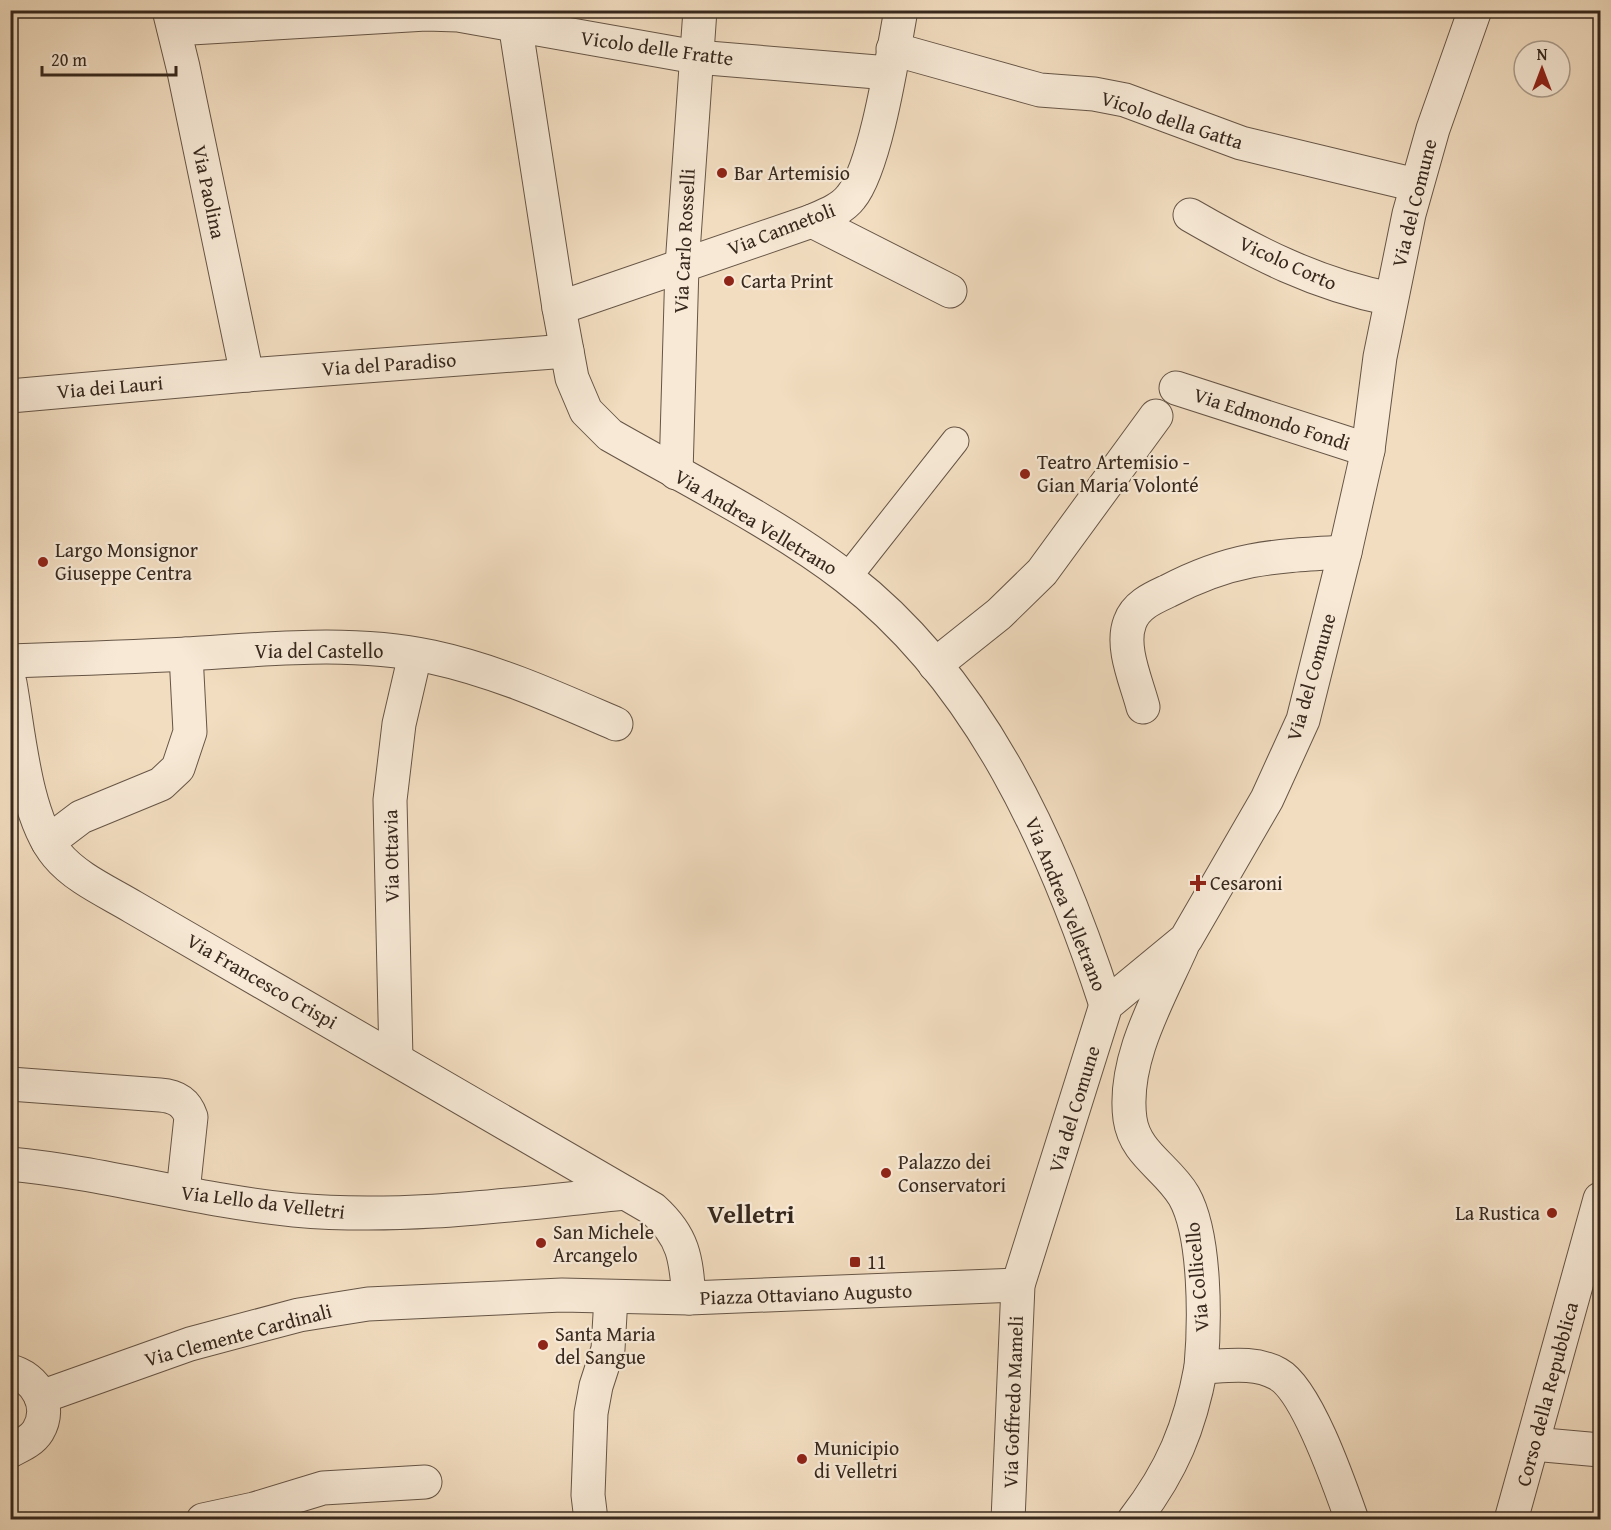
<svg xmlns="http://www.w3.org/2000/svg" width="1611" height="1530" font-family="'Gentium Book Plus',serif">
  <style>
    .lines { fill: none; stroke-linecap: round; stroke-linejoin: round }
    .pedestrian-casing { stroke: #665546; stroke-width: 29 }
    .minor-casing { stroke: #665546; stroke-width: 35 }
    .pedestrian { stroke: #f7e9d6; stroke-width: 27 }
    .minor { stroke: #f7e9d6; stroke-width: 33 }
    .poi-dot { fill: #8f2418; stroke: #f7e9d6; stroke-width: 2 }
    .labels { text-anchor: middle; stroke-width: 4.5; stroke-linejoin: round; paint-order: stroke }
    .street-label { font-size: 20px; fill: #37281d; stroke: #f7e9d6 }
    .poi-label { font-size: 20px; fill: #37281d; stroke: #f7e9d6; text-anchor: start }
    .district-label { font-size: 26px; font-weight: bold; fill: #37281d; stroke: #f7e9d6 }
  </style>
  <rect width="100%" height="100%" fill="#f2ddc0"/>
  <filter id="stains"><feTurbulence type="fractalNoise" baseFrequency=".00333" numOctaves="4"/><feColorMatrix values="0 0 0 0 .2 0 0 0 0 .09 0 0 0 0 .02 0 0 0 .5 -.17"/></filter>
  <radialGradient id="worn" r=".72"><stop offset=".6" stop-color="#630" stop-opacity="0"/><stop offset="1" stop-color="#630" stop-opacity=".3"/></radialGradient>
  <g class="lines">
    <defs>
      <polyline id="pedestrian" points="847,578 955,441"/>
      <g id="minor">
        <polyline points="169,10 183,67 247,375"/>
        <path d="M513,10l46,298 13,70 14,33 24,24c77,44 167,89 236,142 135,104 209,271 260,428"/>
        <polyline points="174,29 426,14 458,15 696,57 889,73"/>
        <polyline points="893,49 1040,90 1094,94 1125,100 1241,143 1416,185"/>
        <path d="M1190,215c66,38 125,69 201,84"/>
        <polyline points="812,221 950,291"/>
        <path d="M559,308l253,-87c14,-6 30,-12 39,-24 25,-30 42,-144 50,-187"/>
        <polyline points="1176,388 1368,450"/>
        <polyline points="10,396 247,375 567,351"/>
        <polyline points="676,473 682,266 700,10"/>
        <path d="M10,661c60,-2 119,-4 178,-7 82,-5 163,-14 244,3 65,14 124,41 184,67"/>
        <polyline points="935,665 999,614 1042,572 1156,416"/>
        <path d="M10,683c9,50 15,134 47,172 19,23 51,37 76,52l520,302c31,28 33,49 36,89"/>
        <path d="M1143,707c-6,-24 -23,-60 -13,-85 6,-17 23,-24 38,-31 65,-34 106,-35 177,-39"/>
        <polyline points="48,842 81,817 161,784 178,768 190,732 186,654"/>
        <path d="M1182,946c-23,52 -60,114 -52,173 5,35 37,48 54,77 22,39 21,126 17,171 26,-1 54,-6 77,7 29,16 62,112 74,146"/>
        <polyline points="396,1059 390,800 399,724 415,655"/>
        <path d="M10,1084l150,11c15,1 26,7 31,22l-8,75"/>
        <path d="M10,1164c96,9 189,37 284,46 111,10 221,-6 331,-17"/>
        <path d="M10,1371c26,6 43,35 28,60 -6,10 -18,15 -28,20"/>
        <polyline points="41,1397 190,1344 299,1315 368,1304 562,1295 689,1298 1018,1285"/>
        <polyline points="1533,1444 1600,1450"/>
        <polyline points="203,1520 254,1509 323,1488 425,1482"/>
        <polyline points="591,1520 588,1495 591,1413 596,1386 608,1349 611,1297"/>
        <polyline points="1008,1520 1018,1285 1106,1005 1186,939 1267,799 1303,720 1345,552 1368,450 1380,357 1409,214 1433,129 1475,10"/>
        <path d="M1134,1520c38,-49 56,-93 67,-153"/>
        <polyline points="1511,1520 1600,1199"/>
      </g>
    </defs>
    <use href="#pedestrian" class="pedestrian-casing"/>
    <use href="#minor" class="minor-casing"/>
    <use href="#pedestrian" class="pedestrian"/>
    <use href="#minor" class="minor"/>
  </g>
  <g class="poi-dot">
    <circle cx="722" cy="173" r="6"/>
    <circle cx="729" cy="281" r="6"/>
    <circle cx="1025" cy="474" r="6"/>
    <circle cx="43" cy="562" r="6"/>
    <path d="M1195 874h6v6h6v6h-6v6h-6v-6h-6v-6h6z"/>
    <circle cx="886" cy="1173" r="6"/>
    <circle cx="1552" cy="1213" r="6"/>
    <circle cx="541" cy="1243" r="6"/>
    <rect x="849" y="1256" width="12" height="12" rx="3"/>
    <circle cx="543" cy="1345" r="6"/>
    <circle cx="802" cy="1459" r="6"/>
  </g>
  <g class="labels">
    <g class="street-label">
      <text transform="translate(657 48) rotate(8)" y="7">Vicolo delle Fratte</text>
      <text transform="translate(1172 120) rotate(18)" y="7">Vicolo della Gatta</text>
      <text transform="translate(209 192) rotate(78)" y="7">Via Paolina</text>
      <text transform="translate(1414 203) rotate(-76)" y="7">Via del Comune</text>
      <text transform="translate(781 229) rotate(-21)" y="7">Via Cannetoli</text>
      <text transform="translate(684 241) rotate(-87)" y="7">Via Carlo Rosselli</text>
      <text transform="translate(1288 263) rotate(24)" y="7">Vicolo Corto</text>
      <text transform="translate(389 364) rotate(-4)" y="7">Via del Paradiso</text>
      <text transform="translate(110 387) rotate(-5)" y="7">Via dei Lauri</text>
      <text transform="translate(1272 419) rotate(18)" y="7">Via Edmondo Fondi</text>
      <text transform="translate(756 522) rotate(31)" y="7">Via Andrea Velletrano</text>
      <text x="319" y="658">Via del Castello</text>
      <text transform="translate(1311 677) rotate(-74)" y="7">Via del Comune</text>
      <text transform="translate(391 856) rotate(-91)" y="7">Via Ottavia</text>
      <text transform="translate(1066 904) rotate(68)" y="7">Via Andrea Velletrano</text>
      <text transform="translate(262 981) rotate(30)" y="7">Via Francesco Crispi</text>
      <text transform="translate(1074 1109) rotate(-73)" y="7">Via del Comune</text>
      <text transform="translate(263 1202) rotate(7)" y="7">Via Lello da Velletri</text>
      <text transform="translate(1197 1277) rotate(-95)" y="7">Via Collicello</text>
      <text transform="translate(806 1294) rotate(-2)" y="7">Piazza Ottaviano Augusto</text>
      <text transform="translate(238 1335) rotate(-15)" y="7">Via Clemente Cardinali</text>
      <text transform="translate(1547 1394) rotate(-75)" y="7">Corso della Repubblica</text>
      <text transform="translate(1013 1402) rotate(-88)" y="7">Via Goffredo Mameli</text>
    </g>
    <g class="poi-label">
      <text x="734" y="180">Bar Artemisio</text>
      <text x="741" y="288">Carta Print</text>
      <text x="1037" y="469">Teatro Artemisio -<tspan x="1037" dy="23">Gian Maria Volonté</tspan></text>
      <text x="55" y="557">Largo Monsignor<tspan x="55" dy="23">Giuseppe Centra</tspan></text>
      <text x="1210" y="890">Cesaroni</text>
      <text x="898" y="1169">Palazzo dei<tspan x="898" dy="23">Conservatori</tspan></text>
      <text x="1540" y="1220" text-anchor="end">La Rustica</text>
      <text x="553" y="1239">San Michele<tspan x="553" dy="23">Arcangelo</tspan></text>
      <text x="867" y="1269">11</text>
      <text x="555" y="1341">Santa Maria<tspan x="555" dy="23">del Sangue</tspan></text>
      <text x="814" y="1455">Municipio<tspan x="814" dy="23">di Velletri</tspan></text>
    </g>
    <g class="district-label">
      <text x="751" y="1223">Velletri</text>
    </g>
  </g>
  <rect width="1611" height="1530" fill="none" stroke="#f2ddc0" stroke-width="36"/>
  <rect x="12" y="12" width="1587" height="1506" fill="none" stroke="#37281d" stroke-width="3"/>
  <rect x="18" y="18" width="1575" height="1494" fill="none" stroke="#37281d" stroke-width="1.5"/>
  <g transform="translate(1542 69)"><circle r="28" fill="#f7e9d6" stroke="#aa9c8c" stroke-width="1.5"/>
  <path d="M0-4.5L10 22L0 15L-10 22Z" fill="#8f2418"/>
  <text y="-9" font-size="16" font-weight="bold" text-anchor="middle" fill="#37281d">N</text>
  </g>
  <path d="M42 66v9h134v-9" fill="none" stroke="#37281d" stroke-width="3"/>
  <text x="51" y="66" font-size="18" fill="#37281d" stroke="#f7e9d6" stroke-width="4.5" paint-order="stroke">20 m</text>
  <rect width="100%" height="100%" filter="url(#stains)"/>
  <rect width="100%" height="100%" fill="url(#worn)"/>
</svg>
